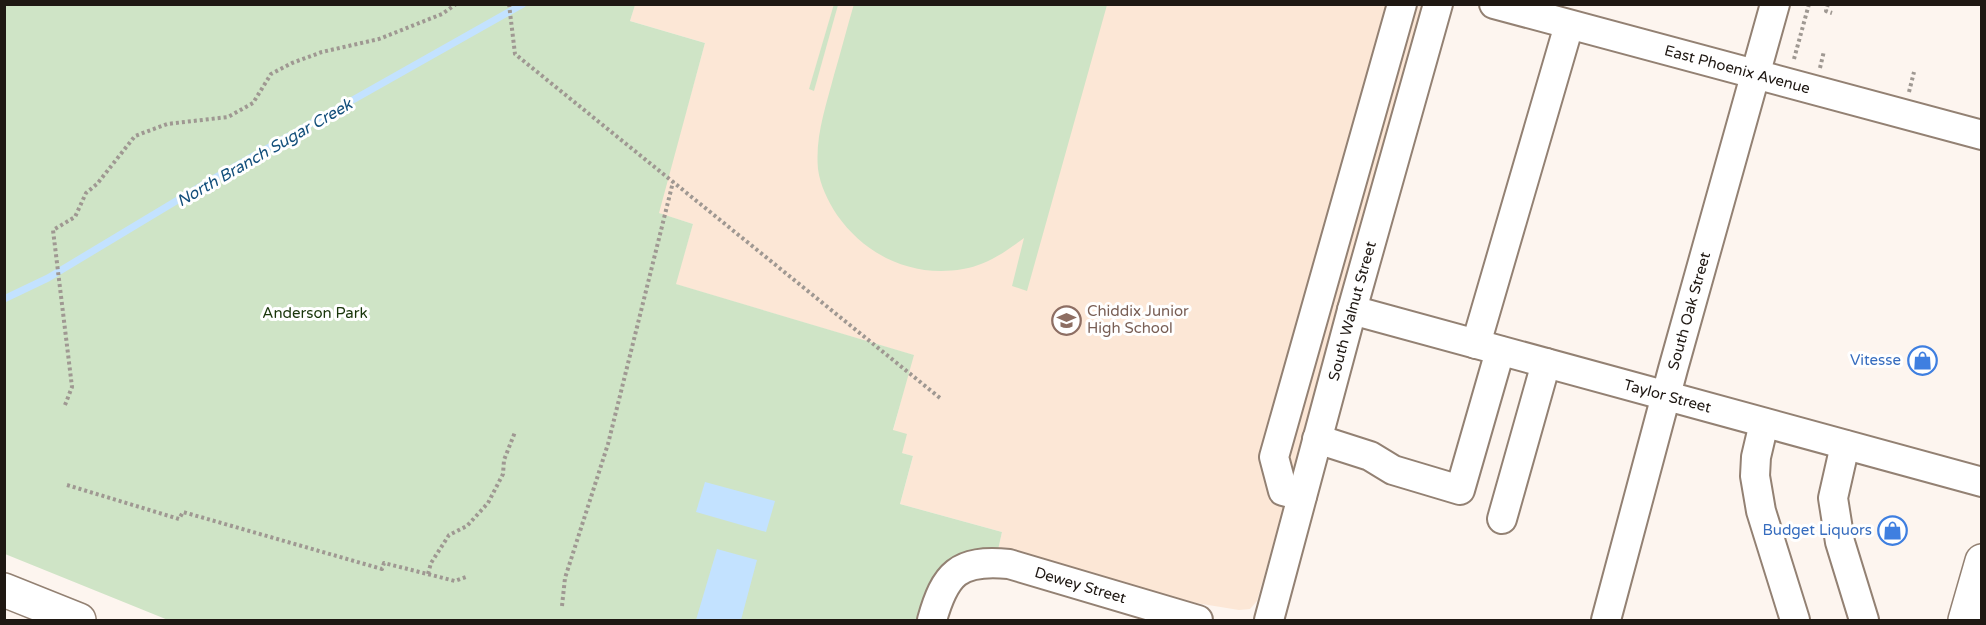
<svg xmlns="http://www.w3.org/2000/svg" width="1986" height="625" font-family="'Varela Round',sans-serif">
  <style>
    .built { fill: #fce7d6 }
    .green { fill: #cfe4c6 }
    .water { fill: #c3e2ff }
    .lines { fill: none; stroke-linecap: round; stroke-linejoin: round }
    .stream { stroke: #c3e2ff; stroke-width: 7 }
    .minor-casing { stroke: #938173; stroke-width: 32 }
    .major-casing { stroke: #938173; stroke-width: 36 }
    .path { stroke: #9f9892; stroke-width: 4; stroke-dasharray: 3 3; stroke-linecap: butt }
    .minor { stroke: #fff; stroke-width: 28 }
    .major { stroke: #fff; stroke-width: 33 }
    .labels { text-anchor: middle; stroke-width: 6; stroke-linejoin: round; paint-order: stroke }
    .street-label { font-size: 15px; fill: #1f1813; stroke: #fff }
    .education-label { font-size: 15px; fill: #785e54; stroke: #fff; text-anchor: start }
    .park-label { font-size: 15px; fill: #19350a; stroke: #fff }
    .shop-label { font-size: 15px; fill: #366cbe; stroke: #fff; text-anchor: end }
    .water-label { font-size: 16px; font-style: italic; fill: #134f7b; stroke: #fff }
  </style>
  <rect width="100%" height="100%" fill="#fdf5ef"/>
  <polygon class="built" points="635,4 1426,5 1257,601 1250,609 1239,610 1196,603 998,550 1002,532 900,504 913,456 902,453 893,431 913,355 675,284 693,224 658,213 705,43 630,21"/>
  <g class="green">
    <polygon points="5,4 635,5 630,21 705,43 659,213 693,224 676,284 914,355 893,430 907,434 902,453 913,456 900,504 1002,532 998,550 921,620 168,620 5,554"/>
    <polygon points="834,4 838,5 814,91 809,89"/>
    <path d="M854,4l253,1 -80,286 -15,-5 12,-48c-19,14 -37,27 -61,31 -50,9 -97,-13 -126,-54 -9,-14 -17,-30 -19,-46 -3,-33 8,-63 16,-94 7,-24 13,-47 20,-71z"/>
  </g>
  <g class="water">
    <polygon points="705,482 775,501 766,532 696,512"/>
    <polygon points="717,549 757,560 741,620 696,620"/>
  </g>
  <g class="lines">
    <polyline class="stream" points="4,299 48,278 211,180 523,4"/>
    <defs>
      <g id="minor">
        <path id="s1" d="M1494,4l488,131"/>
        <path id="s2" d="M1352,310l630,172"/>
        <polyline points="1476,344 1569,25"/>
        <polyline points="1764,423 1756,457 1755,476 1761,511 1795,620"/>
        <polyline points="1317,439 1370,456 1393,470 1460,490 1500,351"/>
        <polyline points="1845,445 1833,498 1840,542 1864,620"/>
        <polyline points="1302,496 1283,491 1274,457 1402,4"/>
        <polyline points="1502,519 1546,363"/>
        <path id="s3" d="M932,620c13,-46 26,-61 77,-56l189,56"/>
        <path id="s4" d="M1269,620l83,-310 86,-306"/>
        <path id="s5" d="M1606,620l67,-251 102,-365"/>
      </g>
      <g id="major">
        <polyline points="4,590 79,620"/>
        <polyline points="1965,620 1982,561"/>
      </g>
    </defs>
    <use href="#minor" class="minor-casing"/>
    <use href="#major" class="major-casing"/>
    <g class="path">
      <polyline points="509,4 515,54 940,398"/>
      <polyline points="1828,4 1826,11 1832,13"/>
      <polyline points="1794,59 1809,4"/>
      <polyline points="1820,68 1824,51"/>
      <polyline points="1909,92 1914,72"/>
      <polyline points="65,405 72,387 53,230 75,217 86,193 97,184 135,136 167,124 228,117 253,103 271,74 292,63 322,52 379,39 442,14 456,4"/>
      <polyline points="67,485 179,519 183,512 382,569 384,563 455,581 466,577"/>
      <polyline points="428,574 431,563 449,535 467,526 488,503 503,474 504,460 515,432"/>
      <polyline points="562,606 565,578 608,444 673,182"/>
    </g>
    <use href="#minor" class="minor"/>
    <use href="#major" class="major"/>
  </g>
  <defs>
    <symbol id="school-ring" viewBox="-11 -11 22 22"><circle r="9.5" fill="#fff" stroke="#8d6e63" stroke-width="1.5"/><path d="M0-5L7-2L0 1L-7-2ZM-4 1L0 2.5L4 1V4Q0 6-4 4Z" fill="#8d6e63"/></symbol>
    <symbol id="shop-ring" viewBox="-11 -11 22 22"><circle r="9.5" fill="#fff" stroke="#3f7fe0" stroke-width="1.5"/><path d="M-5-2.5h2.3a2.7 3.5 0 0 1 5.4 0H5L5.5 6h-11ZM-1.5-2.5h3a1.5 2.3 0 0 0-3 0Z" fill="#3f7fe0"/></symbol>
  </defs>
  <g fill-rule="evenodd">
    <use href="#school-ring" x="1050" y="304" width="33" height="33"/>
    <use href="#shop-ring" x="1906" y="344" width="33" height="33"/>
    <use href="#shop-ring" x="1876" y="514" width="33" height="33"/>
  </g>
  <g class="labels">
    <g class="street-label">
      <text dy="5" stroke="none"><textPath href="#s1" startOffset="252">East Phoenix Avenue</textPath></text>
      <text dy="5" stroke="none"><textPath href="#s4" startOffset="320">South Walnut Street</textPath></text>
      <text dy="5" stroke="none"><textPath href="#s5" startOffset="320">South Oak Street</textPath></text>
      <text dy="5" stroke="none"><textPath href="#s2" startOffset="327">Taylor Street</textPath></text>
      <text dy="5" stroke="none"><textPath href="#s3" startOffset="183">Dewey Street</textPath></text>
    </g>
    <g class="education-label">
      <text x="1087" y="316">Chiddix Junior<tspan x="1087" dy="17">High School</tspan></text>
    </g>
    <g class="park-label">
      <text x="315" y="318">Anderson Park</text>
    </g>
    <g class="shop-label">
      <text x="1901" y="365">Vitesse</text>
      <text x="1872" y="535">Budget Liquors</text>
    </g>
    <g class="water-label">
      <text transform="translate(264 152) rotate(-30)" y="6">North Branch Sugar Creek</text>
    </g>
  </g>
  <rect width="1986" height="625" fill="none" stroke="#1f1813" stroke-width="12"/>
</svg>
